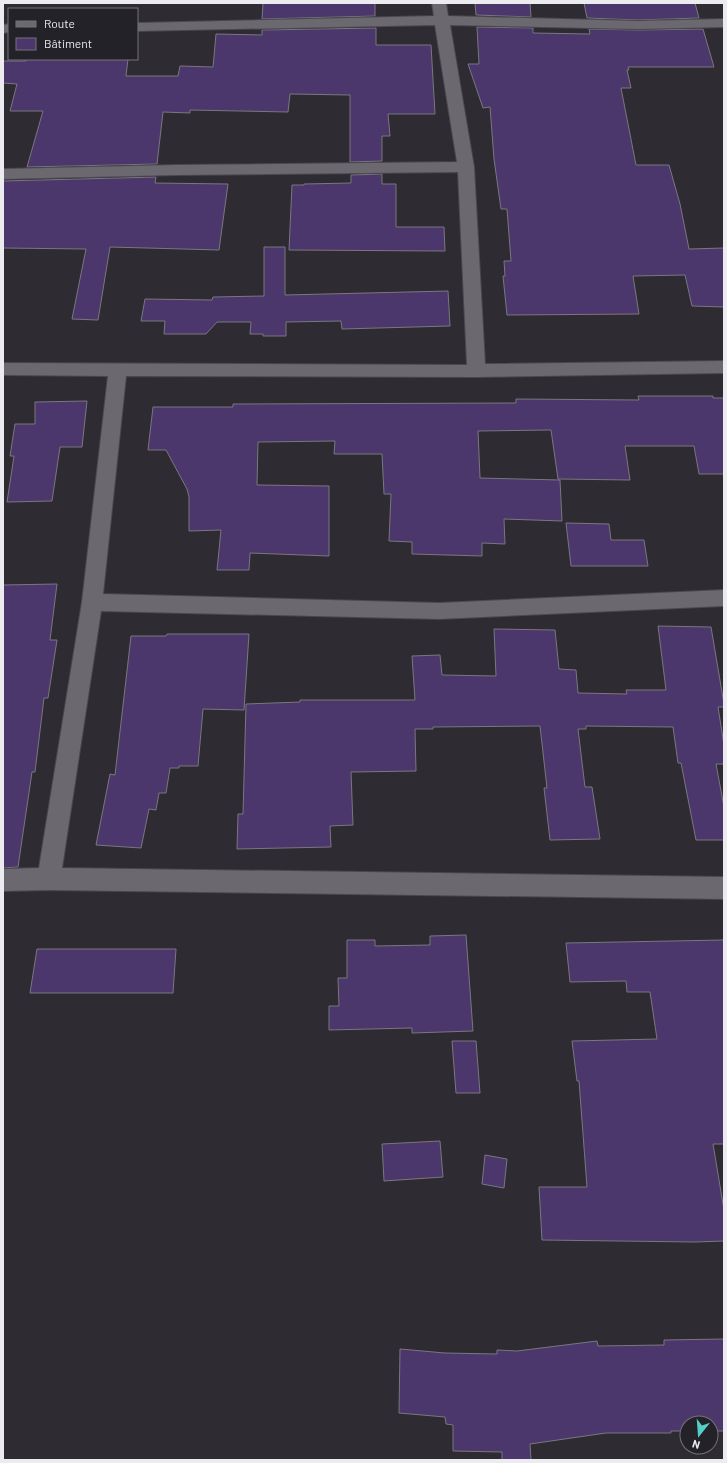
<svg xmlns="http://www.w3.org/2000/svg" width="727" height="1463" font-family="Barlow,sans-serif">
  <style>
    .building { fill: #4c376c; stroke: #79777f }
    .lines { fill: none; stroke-linecap: round; stroke-linejoin: round }
    .minor-casing { stroke: #49484d; stroke-width: 2 }
    .minor { fill: #6b6870; fill-rule: evenodd }
  </style>
  <rect width="100%" height="100%" fill="#2e2b33"/>
  <g class="building">
    <polygon points="263,3 375,3 375,16 262,19"/>
    <polygon points="475,3 530,3 531,17 476,15"/>
    <polygon points="584,3 695,3 699,18 638,20 587,18"/>
    <polygon points="477,27 533,28 533,33 590,34 589,29 638,30 703,29 714,67 628,67 629,70 627,70 631,88 621,88 636,165 669,165 680,204 689,249 724,248 724,307 692,306 685,275 633,276 639,314 507,315 503,276 505,276 504,261 511,261 507,209 501,209 494,159 490,107 483,108 468,64 479,64"/>
    <polygon points="376,28 376,45 431,45 435,114 388,114 390,136 382,136 382,161 350,162 350,95 290,94 288,112 190,110 190,113 163,112 157,164 27,167 43,111 10,111 17,84 3,83 3,61 26,61 27,59 128,59 126,76 178,76 180,66 213,67 216,34 262,35 262,30"/>
    <polygon points="382,174 382,184 396,184 396,227 444,227 445,251 289,250 292,185 304,185 304,184 351,183 351,175"/>
    <polygon points="156,177 155,183 228,184 219,250 110,247 98,320 72,319 86,249 3,248 3,181"/>
    <polygon points="264,247 285,247 285,295 448,291 450,326 342,329 341,321 286,322 286,336 263,336 263,334 250,334 251,322 217,322 206,334 164,334 165,321 141,321 145,299 212,300 213,297 264,296"/>
    <polygon points="638,396 713,396 713,398 724,398 724,474 699,474 694,446 625,446 630,480 558,479 551,430 478,431 480,478 560,480 562,521 504,519 505,544 482,543 482,556 412,554 412,542 389,541 391,494 384,494 382,454 334,454 335,441 258,442 257,485 329,486 329,556 250,553 249,570 217,570 221,530 189,531 189,497 187,489 166,450 148,450 153,407 233,407 233,404 516,403 516,399 639,400"/>
    <polygon points="87,401 82,447 60,447 52,501 7,502 14,456 10,456 15,424 35,424 35,402"/>
    <polygon points="566,523 609,524 611,540 644,540 648,566 571,566"/>
    <polygon points="57,584 50,640 57,640 48,698 44,698 35,772 32,772 18,867 3,868 3,585"/>
    <polygon points="658,626 711,627 724,704 724,707 718,707 724,745 724,764 716,764 724,807 724,840 696,840 681,763 678,763 673,727 586,726 586,729 578,729 585,787 592,787 600,839 550,840 544,788 547,788 540,726 433,727 433,729 415,729 416,771 351,772 353,825 330,826 331,847 237,849 238,814 243,814 246,704 300,702 300,700 415,700 412,656 440,655 442,675 496,676 494,629 555,630 559,669 576,670 578,693 627,694 626,690 666,690"/>
    <polygon points="167,634 249,634 244,710 203,709 198,766 179,766 179,768 170,768 166,793 159,793 156,810 149,809 141,848 96,845 110,774 115,775 131,636 166,636"/>
    <polygon points="466,935 473,1031 412,1033 412,1028 329,1030 329,1006 339,1006 338,978 347,978 347,940 375,940 375,946 430,945 430,936"/>
    <polygon points="724,940 724,1144 713,1144 724,1210 724,1241 695,1242 542,1240 539,1187 587,1187 579,1081 577,1081 572,1041 657,1039 650,992 627,992 626,981 570,982 566,943"/>
    <polygon points="37,949 176,949 173,993 30,993"/>
    <polygon points="452,1041 476,1041 480,1093 456,1093"/>
    <polygon points="440,1141 443,1177 384,1181 382,1144"/>
    <polygon points="485,1155 507,1159 504,1188 482,1184"/>
    <polygon points="724,1339 724,1431 711,1431 711,1423 687,1423 687,1431 671,1431 671,1433 606,1433 530,1444 531,1460 502,1460 502,1452 453,1451 453,1425 446,1424 445,1417 399,1413 400,1349 445,1353 497,1354 497,1350 517,1351 597,1341 598,1346 664,1345 664,1340"/>
  </g>
  <g class="lines">
    <defs>
      <g id="minor">
        <polygon points="432,3 446,3 448,16 638,21 724,19 724,27 638,29 450,25 474,167 485,364 724,361 724,373 476,377 126,376 103,594 439,603 724,590 724,606 439,619 101,611 62,868 724,877 724,899 49,890 3,891 3,869 39,868 82,602 108,376 3,375 3,363 467,365 458,172 176,175 3,179 3,169 176,165 457,162 435,25 137,31 137,23 434,16"/>
        <polygon points="9,24 9,32 3,33 3,25"/>
      </g>
    </defs>
    <use href="#minor" class="minor-casing"/>
    <use href="#minor" class="minor"/>
  </g>
  <rect width="727" height="1463" fill="none" stroke="#ecebef" stroke-width="8"/>
  <rect x="8" y="8" width="130" height="52" fill="#242229" stroke="#747278"/>
  <rect x="16" y="21" width="20" height="6" fill="#6b6870" stroke="#747278"/>
  <text x="44" y="28" font-size="12" fill="#ecebef">Route</text>
  <rect x="16" y="38" width="20" height="12" fill="#4c376c" stroke="#747278"/>
  <text x="44" y="48" font-size="12" fill="#ecebef">Bâtiment</text>
  <g transform="translate(699 1435) rotate(197)"><circle r="19" fill="#242229" stroke="#747278"/>
  <path d="M0-3L7 15L0 10L-7 15Z" fill="#55cec6"/>
  <text y="-6" font-size="11" font-weight="bold" text-anchor="middle" fill="#ecebef">N</text>
  </g>
</svg>
